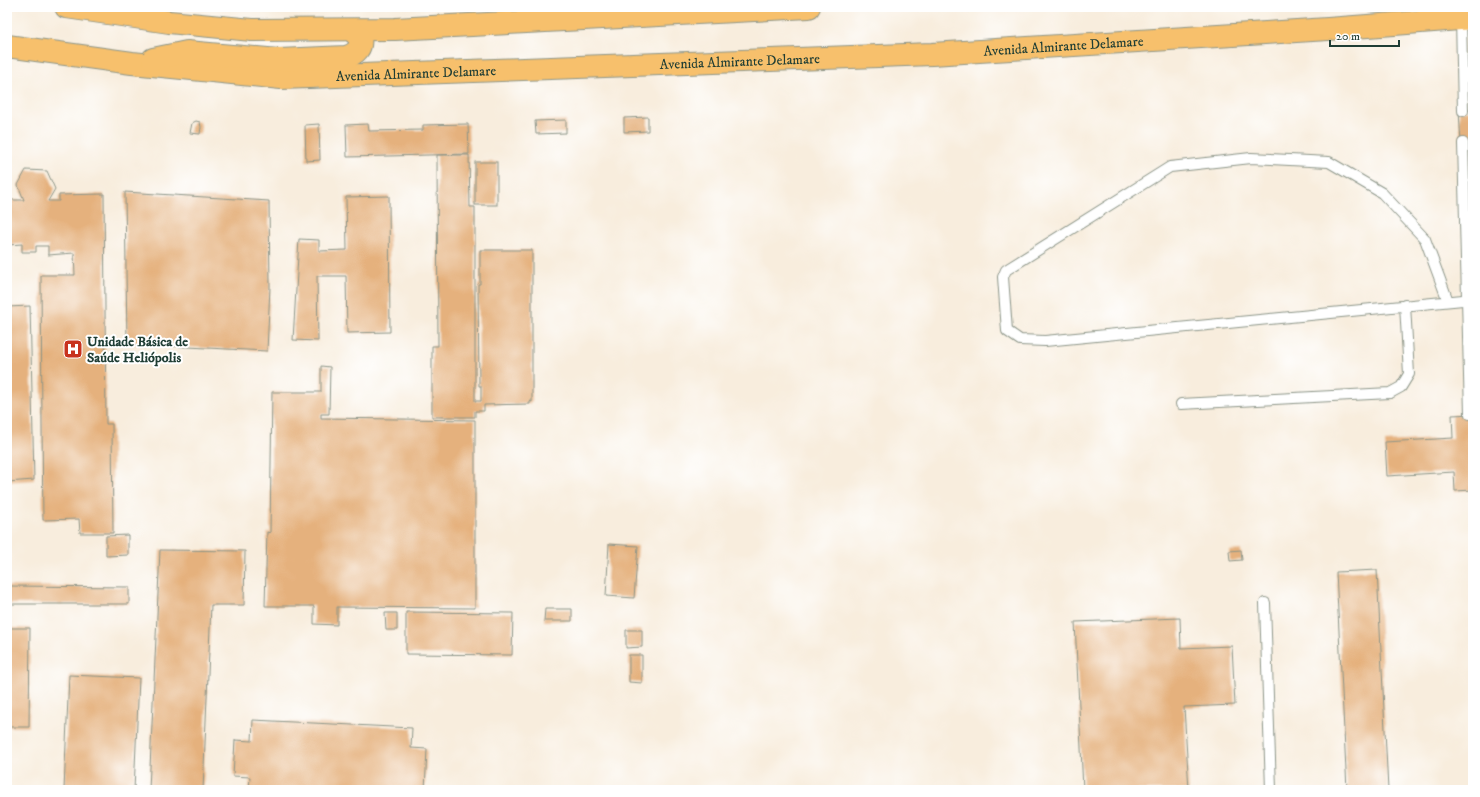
<svg xmlns="http://www.w3.org/2000/svg" width="1480" height="797" font-family="'IM FELL DW Pica',serif">
  <style>
    .building { fill: #e5b17d }
    .lines { fill: none; stroke-linecap: round; stroke-linejoin: round }
    .lane-casing { stroke: #8c9588; stroke-width: 12 }
    .primary-casing { stroke: #8c9588; stroke-width: 24 }
    .lane { stroke: #fff; stroke-width: 10 }
    .primary { stroke: #f7c06c; stroke-width: 22 }
    .labels { text-anchor: middle; stroke-width: 4; stroke-linejoin: round; paint-order: stroke }
    .street-label { font-size: 14px; fill: #1f3d34; stroke: #fff }
    .poi-label { font-size: 14px; font-weight: bold; fill: #1f3d34; stroke: #fff; text-anchor: start }
  </style>
  <rect width="100%" height="100%" fill="#fff"/>
  <filter id="ink" filterUnits="userSpaceOnUse"><feTurbulence type="fractalNoise" baseFrequency=".025" numOctaves="2"/><feDisplacementMap in="SourceGraphic" scale="8" xChannelSelector="R" yChannelSelector="G"/><feConvolveMatrix kernelMatrix="1 2 1 2 8 2 1 2 1" color-interpolation-filters="sRGB"/></filter>
  <filter id="wash" filterUnits="userSpaceOnUse"><feTurbulence type="fractalNoise" baseFrequency=".012" numOctaves="4" result="noise"/><feDisplacementMap in="SourceGraphic" scale="16" xChannelSelector="R" yChannelSelector="G"/><feGaussianBlur stdDeviation="0.9" result="paint"/><feColorMatrix in="noise" values="0 0 0 0 0 0 0 0 0 0 0 0 0 0 0 0 0 1.4 0 .05"/><feComposite in="paint" operator="in"/></filter>
  <g filter="url(#wash)">
    <rect width="100%" height="100%" fill="#f8eddd"/>
    <g id="blocks">
      <g class="building">
        <polygon points="1473,110 1473,143 1461,143 1459,111"/>
        <polygon points="648,117 648,131 624,132 624,118"/>
        <polygon points="566,120 566,133 536,134 535,121"/>
        <polygon points="196,121 200,122 201,127 200,134 190,133 192,123"/>
        <polygon points="319,124 320,160 306,161 305,125"/>
        <polygon points="368,124 369,131 423,130 423,125 468,124 469,154 347,157 346,125"/>
        <polygon points="437,155 469,155 470,207 475,207 475,401 481,401 481,386 479,386 478,284 480,284 480,250 532,250 532,402 530,401 530,404 484,405 484,411 475,411 475,417 432,417 432,346 438,346"/>
        <rect x="475" y="162" width="22" height="43"/>
        <polygon points="26,170 47,171 55,189 48,201 59,201 59,195 104,194 106,424 112,424 113,533 80,533 79,519 43,520 42,426 41,275 75,275 74,253 48,255 48,246 36,246 36,252 22,252 22,244 8,245 8,200 24,200 18,185"/>
        <polygon points="125,192 269,201 270,287 267,351 127,344"/>
        <polygon points="389,196 390,332 347,333 346,276 317,276 318,341 293,340 299,239 319,240 319,251 347,250 346,197"/>
        <polygon points="30,306 34,480 7,482 7,307"/>
        <polygon points="321,366 330,367 329,414 321,414 321,418 475,420 475,608 337,607 337,625 314,624 314,606 265,606 267,532 270,533 272,392 321,392"/>
        <polygon points="1473,414 1473,490 1455,491 1454,472 1387,476 1385,442 1453,438 1452,415"/>
        <polygon points="128,535 128,555 106,556 106,536"/>
        <polygon points="609,544 638,546 634,598 606,596"/>
        <polygon points="160,550 245,551 244,605 211,605 203,790 149,790"/>
        <polygon points="1241,550 1242,560 1230,561 1229,551"/>
        <polygon points="1377,570 1388,790 1347,790 1336,572"/>
        <polygon points="7,586 129,587 129,604 7,604"/>
        <polygon points="545,609 572,609 572,621 544,621"/>
        <polygon points="406,612 513,613 512,655 406,654"/>
        <polygon points="385,613 397,613 397,630 386,630"/>
        <polygon points="1180,618 1181,648 1232,646 1235,705 1184,707 1189,790 1083,790 1075,622"/>
        <polygon points="7,628 30,628 29,727 7,727"/>
        <polygon points="626,630 642,630 642,647 626,648"/>
        <polygon points="629,655 642,655 642,683 629,682"/>
        <polygon points="69,675 139,678 134,790 64,790"/>
        <polygon points="253,720 412,728 411,748 427,749 425,790 249,790 250,777 233,776 235,740 252,741"/>
      </g>
    </g>
  </g>
  <g filter="url(#ink)">
    <use href="#blocks" fill-opacity="0" stroke="#8c9588" stroke-width="1"/>
    <g class="lines">
      <defs>
        <g id="lane">
          <polyline points="1461,18 1463,111"/>
          <polyline points="1463,143 1470,414"/>
          <polyline points="1448,301 1425,239 1382,193 1329,162 1251,158 1170,167 1006,270 1003,277 1007,331 1020,340 1045,341 1473,299"/>
          <polyline points="1181,404 1390,393 1401,387 1409,374 1405,305"/>
          <polyline points="1265,603 1271,790"/>
        </g>
        <g id="primary">
          <polyline points="66,7 169,22 252,30 395,29 809,7"/>
          <path id="s1" d="M7,46l125,17 149,15 651,-24 396,-25 145,-11"/>
          <path d="M153,59l34,-7 92,8 67,-3c10,-3 16,-9 14,-19l-8,-8"/>
        </g>
      </defs>
      <use href="#lane" class="lane-casing"/>
      <use href="#primary" class="primary-casing"/>
      <use href="#lane" class="lane"/>
      <use href="#primary" class="primary"/>
    </g>
  </g>
  <defs>
    <symbol id="hospital-square" viewBox="-11 -11 22 22"><rect x="-9" y="-9" width="18" height="18" rx="4" fill="#c8321e" stroke="#fff"/><path d="M-5-5h3v3.5h4V-5h3V5h-3V1.5h-4V5h-3Z" fill="#fff"/></symbol>
  </defs>
  <g fill-rule="evenodd">
    <use href="#hospital-square" x="62" y="338" width="22" height="22"/>
  </g>
  <g class="labels">
    <g class="street-label">
      <text dy="5" stroke="none"><textPath href="#s1" startOffset="1059">Avenida Almirante Delamare</textPath></text>
      <text dy="5" stroke="none"><textPath href="#s1" startOffset="735">Avenida Almirante Delamare</textPath></text>
      <text dy="5" stroke="none"><textPath href="#s1" startOffset="411">Avenida Almirante Delamare</textPath></text>
    </g>
    <g class="poi-label">
      <text x="87" y="346">Unidade Básica de<tspan x="87" dy="16">Saúde Heliópolis</tspan></text>
    </g>
  </g>
  <rect width="1480" height="797" fill="none" stroke="#fff" stroke-width="24"/>
  <path d="M1330 40v6h69v-6" fill="none" stroke="#1f3d34" stroke-width="2"/>
  <text x="1336" y="40" font-size="12" fill="#1f3d34" stroke="#ffffff" stroke-width="3" paint-order="stroke">20 m</text>
</svg>
